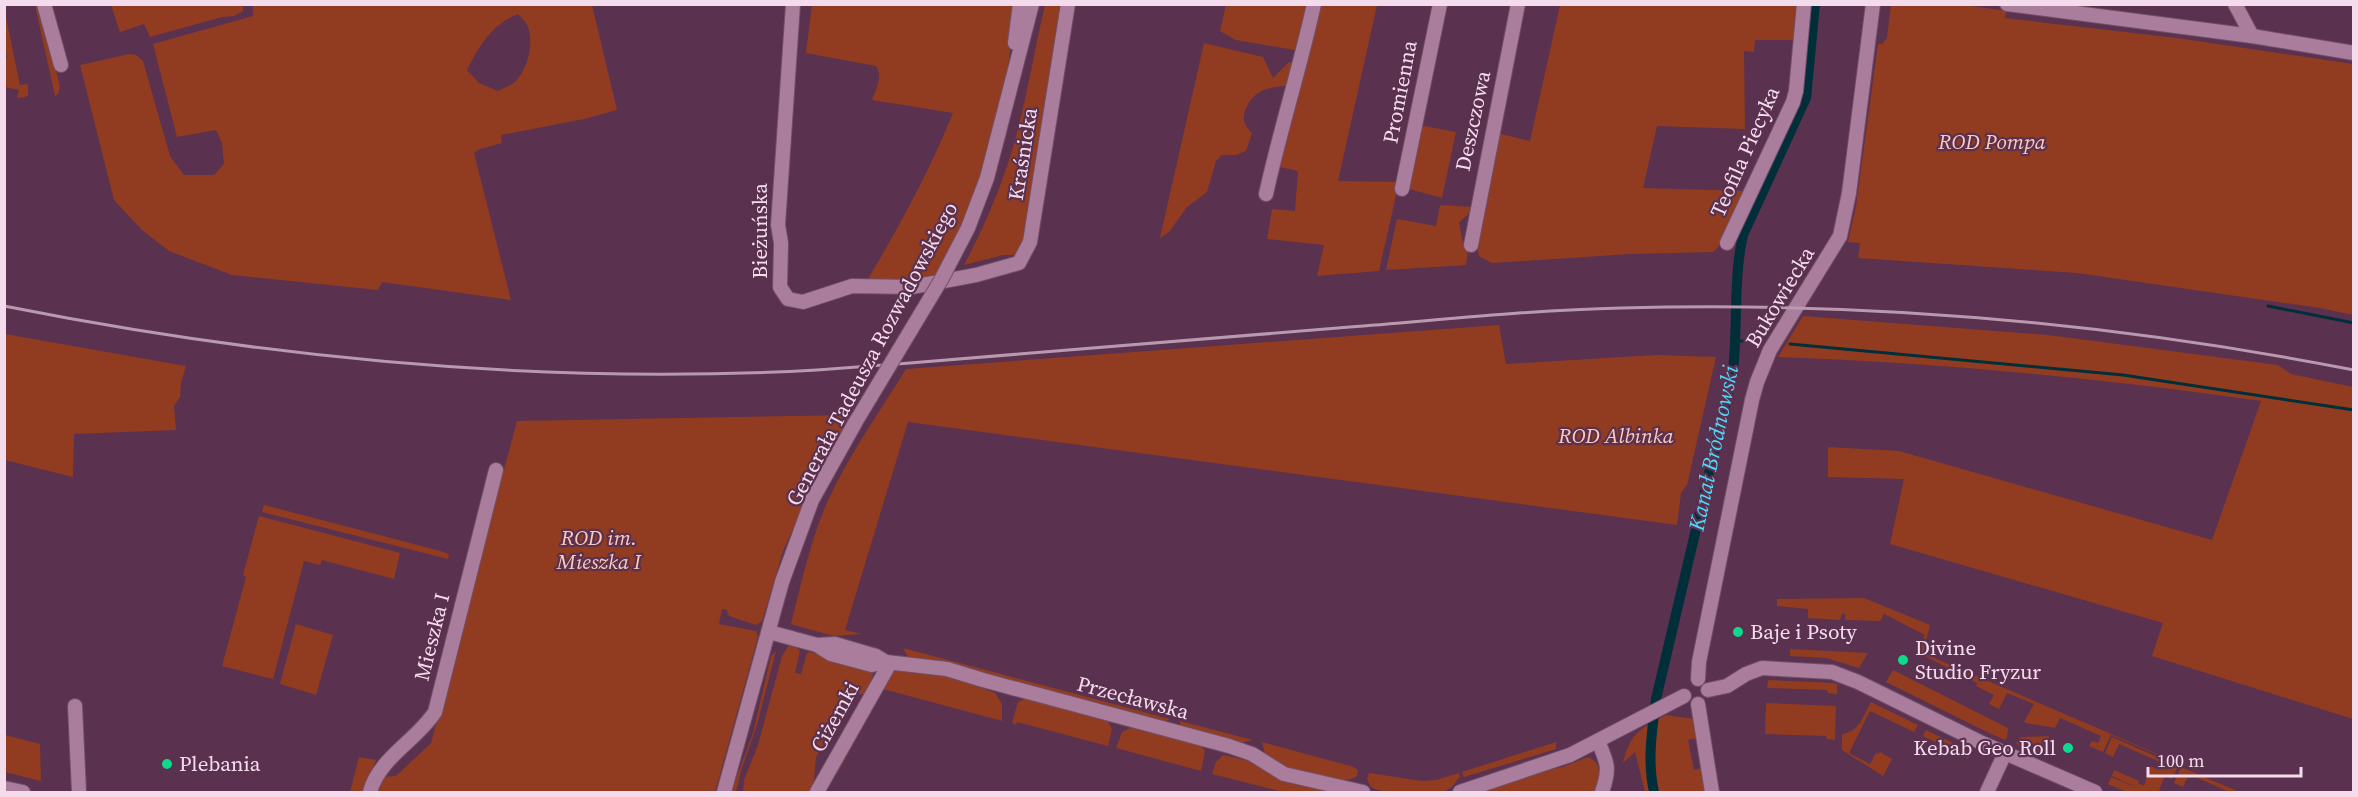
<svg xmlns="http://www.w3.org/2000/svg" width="2358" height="797" font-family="'Source Serif 4',serif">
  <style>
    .green { fill: #913c20; fill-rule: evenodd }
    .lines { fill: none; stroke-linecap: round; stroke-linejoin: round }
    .stream { stroke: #002f3a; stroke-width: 3 }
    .canal { stroke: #002f3a; stroke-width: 10 }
    .minor-casing { stroke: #714f68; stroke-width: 16 }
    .minor { stroke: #ab7d9d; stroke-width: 14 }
    .rail { stroke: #b899af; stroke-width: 3 }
    .minor-bridge-casing { stroke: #714f68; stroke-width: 16; stroke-linecap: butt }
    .minor-bridge { stroke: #ab7d9d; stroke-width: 14 }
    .poi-dot { fill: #0fd98a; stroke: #5a314f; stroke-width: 2 }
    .labels { text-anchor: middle; stroke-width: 4.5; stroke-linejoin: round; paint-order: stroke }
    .street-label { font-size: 21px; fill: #f5dced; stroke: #5a314f }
    .park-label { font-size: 21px; font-style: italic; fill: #fdcaba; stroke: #5a314f }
    .poi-label { font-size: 21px; fill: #f5dced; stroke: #5a314f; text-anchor: start }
    .water-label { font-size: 22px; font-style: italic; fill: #4ed8fb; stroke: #5a314f }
  </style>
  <rect width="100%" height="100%" fill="#5a314f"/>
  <g class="green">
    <path d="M949,4l66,1 -8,73 -30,113 -16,38 -29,52 -13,2 -51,-4c32,-54 61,-107 85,-166l-81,-13c4,-11 11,-23 4,-34l-70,-13 6,-48z"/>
    <polygon points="1891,4 1958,4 2006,11 2005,18 2177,38 2353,64 2353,315 2320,308 2077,273 1858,258 1860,243 1848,242 1856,206 1878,44 1882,44 1887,38"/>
    <polygon points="35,5 39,5 60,86 58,94 55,96"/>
    <polygon points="111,5 243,5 243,11 234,16 222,17 150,37 144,24 120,32"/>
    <path d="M253,5h339l25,105 -33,9 -83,16 1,8 -22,6 -6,4 37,147 -129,-18 -4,8 -146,-15 -63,-24 -27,-21 -28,-30 -34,-135 49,-11 7,1 7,6 27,95 14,19h30l10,-11 -2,-21 -6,-13 -39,7 -24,-93 100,-28zM518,14c3,3 7,7 9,11 8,16 1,44 -12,57 -5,4 -11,6 -17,9l-19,-8 -12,-13c12,-24 25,-46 51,-56z"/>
    <path d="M1045,5h18l-35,228 -7,15 -7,7h-11l-39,10c16,-30 30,-61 41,-93 19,-54 27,-112 40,-167z"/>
    <polygon points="1226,5 1310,5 1300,51 1236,40 1220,31"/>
    <polygon points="1318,5 1377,5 1338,181 1399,182 1379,271 1317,276 1324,245 1267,239 1272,209 1295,211 1298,171 1280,167"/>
    <polygon points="1560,5 1801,5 1799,40 1755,40 1754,52 1744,51 1745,129 1657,126 1643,188 1747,191 1718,247 1713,252 1630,254 1492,263 1479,256 1476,243 1497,133 1530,141"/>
    <polygon points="4,8 20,85 28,84 28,95 25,97 17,98 19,90 5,87 5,58 7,57 4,46"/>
    <path d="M1204,43l59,14 10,21 16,-16 7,3 -7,21c-18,0 -33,3 -42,20 -2,4 -4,10 -3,15 1,4 5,9 8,12l-6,18 -10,4h-14l-6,6 -9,31 -20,15 -18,25 -9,6z"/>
    <polygon points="1419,125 1456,132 1442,198 1409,189 1410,168"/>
    <polygon points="1440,205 1473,207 1473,210 1459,222 1463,244 1468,248 1466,265 1386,270 1397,219 1436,226"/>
    <path d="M1803,316l245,19 230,30 13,9 62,13v332l-201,-63 11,-33 -273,-79 14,-65 -76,-2v-30l71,4 313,89 49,-139c-160,-23 -321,-38 -483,-44z"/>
    <path d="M1499,325l7,39 150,-9 60,2 -29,128 -6,8 -4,32 -769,-103 -63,208 17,4 -29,2 -42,-12c10,-40 19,-81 35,-119 21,-48 53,-92 80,-136z"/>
    <polygon points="5,334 186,366 181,383 180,397 174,406 176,430 74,434 73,477 5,460"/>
    <polygon points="852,415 811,488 783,551 762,621 756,625 732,617 728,615 727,610 722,609 719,624 756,631 758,637 715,792 376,792 381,777 396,776 431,743 517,421"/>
    <polygon points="264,505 437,550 449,554 448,559 262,512"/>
    <polygon points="259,516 400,553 394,579 322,560 320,565 304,561 273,679 222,666 246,577 243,575"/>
    <polygon points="1864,598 1930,625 1923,653 2246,792 2111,735 2103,752 2089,746 2092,741 2098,743 2101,736 2060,718 2055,728 2026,723 2024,722 2034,704 2007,693 1999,709 1989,704 1994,695 1976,686 1977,683 1917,652 1925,635 1884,614 1880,621 1845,620 1845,614 1842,614 1840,620 1808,618 1808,609 1777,606 1777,599"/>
    <polygon points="296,624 333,635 316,695 280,684"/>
    <polygon points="789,645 797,648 800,651 795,673 801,674 807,653 810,652 864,666 873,674 867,694 859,694 852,698 816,757 813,792 743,792 744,780 758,745 782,656"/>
    <polygon points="903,648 1170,719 1162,723 951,664 908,657"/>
    <polygon points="1790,649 1868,653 1859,668 1826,658 1790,656"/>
    <polygon points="776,651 757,725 741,771 736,792 731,792 753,733 771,656"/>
    <polygon points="895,669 951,677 995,693 1002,704 1002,721 883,689 837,774 833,770 888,672"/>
    <polygon points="1893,670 2008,728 2007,738 2005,740 1989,733 1886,682"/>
    <polygon points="1768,680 1833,683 1837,684 1837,694 1828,693 1827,690 1767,688"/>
    <polygon points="1029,697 1107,720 1112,729 1108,746 1017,722 1016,725 1012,723 1018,702"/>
    <path d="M1871,702l47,23 -4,7 -44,-21 -21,42 21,11 6,-11 2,1 2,-2 12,7 -9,17 -41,-26v-16c17,-1 22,-20 29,-32z"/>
    <polygon points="1766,703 1836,706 1835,740 1827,739 1826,736 1765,734"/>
    <path d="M1666,715l28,4 3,19 -9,2 6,30 8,-2 5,24h-62l-10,-40 -12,11c7,-30 17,-34 43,-48z"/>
    <polygon points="1180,721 1253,740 1240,743 1180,726"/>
    <polygon points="1132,727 1199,744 1205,751 1201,771 1116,748 1122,732"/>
    <polygon points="1926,730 1972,752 1968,759 1923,736"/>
    <polygon points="5,735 40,744 41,781 5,772"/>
    <polygon points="2049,736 2043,756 2016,744 2019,738 2022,737"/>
    <polygon points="2112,737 2178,766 2172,779 2165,776 2159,790 2165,792 2127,792 2108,784 2111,777 2142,790 2112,776 2114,770 2139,781 2138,783 2144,786 2151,766 2157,769 2160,762 2119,744 2113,757 2105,753"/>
    <path d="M1262,742l92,25 4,4 -1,5c-16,13 -79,-8 -92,-22z"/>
    <polygon points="1556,742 1556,749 1464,777 1462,772"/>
    <polygon points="1223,755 1249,761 1283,782 1334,792 1283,792 1212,774 1216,762"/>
    <polygon points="359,757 376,760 362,792 350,792"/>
    <path d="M1588,757c16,6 11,22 7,35h-117l65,-21 20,-4z"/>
    <polygon points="2181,767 2235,790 2234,792 2229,792 2189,774 2183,787 2174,783"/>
    <path d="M1369,773l53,8 14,-1 23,-7 1,4c-5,4 -6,10 -13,13 -13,6 -65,5 -76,-3l-4,-8z"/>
  </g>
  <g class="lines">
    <g class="stream">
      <polyline points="2268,306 2354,323"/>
      <polyline points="1736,341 1757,341"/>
      <polyline points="1790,344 2123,375 2354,410"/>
    </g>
    <path class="canal" d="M1654,792c-7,-31 -2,-61 2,-93l77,-327c5,-46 0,-93 10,-137l63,-137 9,-94"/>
    <defs>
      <g id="minor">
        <polyline points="44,4 61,65"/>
        <polyline points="793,4 778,225 781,243 780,287 788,299 803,302 852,286 912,287 976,275 1019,263 1030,242 1068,4"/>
        <polyline points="2007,4 2252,36 2354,53"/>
        <polyline points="2235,4 2252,36"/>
        <polyline points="1015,43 1020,4"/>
        <polyline points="1402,189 1440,4"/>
        <path d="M1266,194c14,-64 34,-126 48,-190"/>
        <polyline points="968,228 987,178 1032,4"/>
        <polyline points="1727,243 1793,102 1796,91 1804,4"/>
        <polyline points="1471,245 1518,4"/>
        <polyline points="769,632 817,645 831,654 872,665 886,662"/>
        <polyline points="817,645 835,644 876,656 886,662 947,669 983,680 1229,746 1252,754 1284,774 1363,792"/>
        <polyline points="1698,679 1699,662 1752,400 1757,382 1770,350 1840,236 1849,193 1873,4"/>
        <polyline points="1708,690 1727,686 1746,674 1762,668 1832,672 1858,682 1982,743 2095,792"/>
        <polyline points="1698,704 1712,792"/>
        <polyline points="75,706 79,792"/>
        <path d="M1598,741c10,23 12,28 4,51"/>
        <polyline points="4,788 23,792"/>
        <path d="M370,792c9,-34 46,-51 65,-80l61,-242"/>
        <polyline points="724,792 782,582 812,500 855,423"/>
        <polyline points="817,792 890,663"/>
        <polyline points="1460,792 1570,755 1684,696"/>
        <polyline points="1987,792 2005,753"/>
      </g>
    </defs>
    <use href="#minor" class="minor-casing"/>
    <use href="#minor" class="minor"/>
    <path class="rail" d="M4,306c267,53 542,79 813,64 178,-13 356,-29 533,-43 90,-7 181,-17 271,-19 245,-7 492,15 733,62"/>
    <defs>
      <polyline id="minor-bridge" points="855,423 941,280 968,228"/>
    </defs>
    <use href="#minor-bridge" class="minor-bridge-casing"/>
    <use href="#minor-bridge" class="minor-bridge"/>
  </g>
  <g class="poi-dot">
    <circle cx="1738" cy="632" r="6"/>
    <circle cx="1903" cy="660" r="6"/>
    <circle cx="2068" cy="748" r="6"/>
    <circle cx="167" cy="764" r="6"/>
  </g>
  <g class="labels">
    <g class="street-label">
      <text transform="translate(1400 92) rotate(-79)" y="7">Promienna</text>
      <text transform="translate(1473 121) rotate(-78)" y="7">Deszczowa</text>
      <text transform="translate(1745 152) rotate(-66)" y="7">Teofila Piecyka</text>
      <text transform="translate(1023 154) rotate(-81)" y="7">Kraśnicka</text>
      <text transform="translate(760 231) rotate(-90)" y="7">Bieżuńska</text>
      <text transform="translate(1780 297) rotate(-59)" y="7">Bukowiecka</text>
      <text transform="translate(872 354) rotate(-62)" y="7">Generała Tadeusza Rozwadowskiego</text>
      <text transform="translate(432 637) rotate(-76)" y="7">Mieszka I</text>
      <text transform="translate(1133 698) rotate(15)" y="7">Przecławska</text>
      <text transform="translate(835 717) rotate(-61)" y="7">Ciżemki</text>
    </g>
    <g class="park-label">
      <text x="1992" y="149">ROD Pompa</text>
      <text x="1616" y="443">ROD Albinka</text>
      <text x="599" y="545">ROD im.<tspan x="599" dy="24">Mieszka I</tspan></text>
    </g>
    <g class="poi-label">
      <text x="1750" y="639">Baje i Psoty</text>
      <text x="1915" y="655">Divine<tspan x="1915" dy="24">Studio Fryzur</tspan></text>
      <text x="2056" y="755" text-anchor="end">Kebab Geo Roll</text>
      <text x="179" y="771">Plebania</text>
    </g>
    <g class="water-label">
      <text transform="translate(1713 448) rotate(-78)" y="8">Kanał Bródnowski</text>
    </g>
  </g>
  <rect width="2358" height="797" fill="none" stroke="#f5dced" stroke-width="12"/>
  <path d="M2148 767v9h153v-9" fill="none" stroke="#f5dced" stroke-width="3"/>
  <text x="2157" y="767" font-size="18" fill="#f5dced" stroke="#5a314f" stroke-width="4.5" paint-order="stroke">100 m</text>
</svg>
